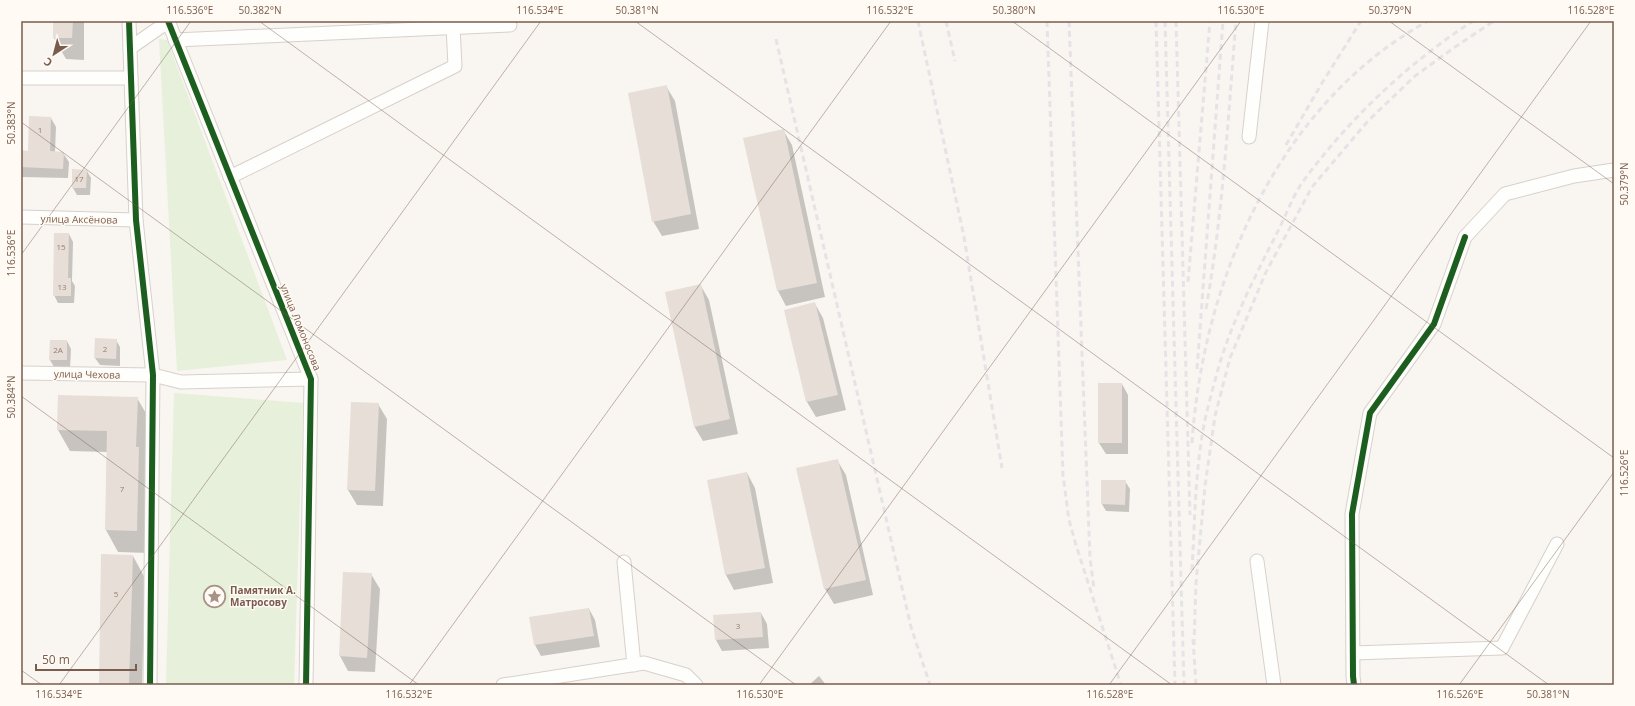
<svg xmlns="http://www.w3.org/2000/svg" width="1635" height="706" font-family="'Open Sans',sans-serif">
  <style>
    .green { fill: #e7f0db }
    .shadow { fill: #0003 }
    .building { fill: #e6ded7 }
    .lines { fill: none; stroke-linecap: round; stroke-linejoin: round }
    .minor-casing { stroke: #d7d1cb; stroke-width: 15 }
    .minor { stroke: #fefefd; stroke-width: 13 }
    .rail { stroke: #e6e3e7; stroke-width: 3; stroke-dasharray: 6 4; stroke-linecap: butt }
    .cycleway-casing { stroke: #fffaf3; stroke-width: 8 }
    .cycleway { stroke: #1b5e20; stroke-width: 6 }
    .ticks { fill: none; stroke: #7a5c4d; stroke-width: 1; stroke-opacity: 0.45 }
    .labels { text-anchor: middle; stroke-width: 3; stroke-linejoin: round; paint-order: stroke }
    .number-label { font-size: 8px; fill: #977e72 }
    .street-label { font-size: 10px; fill: #7a5c4d; stroke: #fffaf3 }
    .poi-label { font-size: 10px; font-weight: bold; fill: #7a5c4d; stroke: #fffaf3; text-anchor: start }
    .neatline { fill: none; stroke: #7a5c4d; stroke-width: 1.5 }
    .ticks-label { font-size: 10px; text-anchor: middle; fill: #7a5c4d }
  </style>
  <rect width="100%" height="100%" fill="#f9f5f0"/>
  <g class="green">
    <polygon points="159,39 167,40 287,360 177,371"/>
    <polygon points="174,393 303,403 294,685 166,685"/>
  </g>
  <g class="shadow">
    <polygon points="54,21 84,21 84,60 66,59 54,38"/>
    <polygon points="666,86 675,101 699,229 662,236 653,221"/>
    <polygon points="51,118 56,127 55,152 63,153 69,162 68,178 21,177 21,151 29,152"/>
    <polygon points="783,130 792,145 825,297 786,306 778,291"/>
    <polygon points="87,171 91,178 90,195 77,195 73,188"/>
    <polygon points="69,234 73,242 72,281 75,286 74,303 58,303 54,295"/>
    <polygon points="701,286 709,300 738,434 703,441 694,426"/>
    <polygon points="815,304 823,318 846,410 816,417 807,402 785,311"/>
    <polygon points="116,340 120,347 120,366 100,365 95,358"/>
    <polygon points="67,341 71,349 70,368 54,367 50,360"/>
    <polygon points="1122,384 1128,395 1128,454 1106,454 1099,443"/>
    <polygon points="137,398 150,420 149,553 118,552 106,530 107,452 70,451 58,430"/>
    <polygon points="378,404 387,419 383,506 357,505 348,490"/>
    <polygon points="837,460 846,475 873,595 834,604 825,589 798,469"/>
    <polygon points="747,473 755,488 773,583 734,590 726,575"/>
    <polygon points="1125,481 1130,489 1129,512 1106,511 1102,504"/>
    <polygon points="133,556 145,578 142,685 100,685"/>
    <polygon points="371,574 380,589 375,672 348,671 340,656"/>
    <polygon points="589,609 595,620 600,647 541,656 535,645"/>
    <polygon points="761,613 767,624 769,648 722,651 716,640"/>
    <polygon points="819,676 826,685 809,685"/>
  </g>
  <g class="building">
    <polygon points="53,21 73,21 72,38 53,38"/>
    <polygon points="667,85 691,214 652,222 628,93"/>
    <polygon points="29,116 51,117 50,151 64,152 63,169 21,167 21,150 28,151"/>
    <polygon points="784,129 817,283 777,291 743,138"/>
    <polygon points="72,169 87,170 86,188 72,188"/>
    <polygon points="54,233 69,233 68,278 71,278 71,296 53,296"/>
    <polygon points="701,284 730,419 694,427 665,292"/>
    <polygon points="815,302 838,395 806,402 784,310"/>
    <polygon points="95,338 117,339 116,359 94,358"/>
    <polygon points="50,340 67,340 67,360 49,360"/>
    <rect x="1098" y="383" width="24" height="60"/>
    <polygon points="58,395 138,397 136,447 139,447 137,531 105,530 107,431 57,430"/>
    <polygon points="351,402 379,403 375,491 347,490"/>
    <polygon points="838,459 866,580 824,589 796,468"/>
    <polygon points="747,472 765,568 725,575 707,480"/>
    <polygon points="1101,480 1126,480 1125,505 1101,504"/>
    <polygon points="101,554 133,555 129,685 99,685"/>
    <polygon points="343,572 372,573 367,658 339,656"/>
    <polygon points="589,608 594,636 534,645 529,617"/>
    <polygon points="761,612 763,637 715,640 713,615"/>
  </g>
  <g class="lines">
    <defs>
      <g id="minor">
        <polyline points="129,21 136,220 153,375 150,685"/>
        <polyline points="168,21 311,379 306,685"/>
        <polyline points="175,40 510,25"/>
        <polyline points="130,48 169,21"/>
        <polyline points="21,78 131,78"/>
        <polyline points="1249,137 1262,21"/>
        <polyline points="230,177 455,66 453,27"/>
        <polyline points="21,217 136,220"/>
        <polyline points="21,373 153,375 181,382 311,379"/>
        <polyline points="1257,561 1274,685"/>
        <polyline points="624,562 634,665"/>
        <polyline points="1353,653 1502,648 1557,544"/>
        <polyline points="503,685 644,663 686,675 696,685"/>
        <polyline points="1354,685 1353,676 1352,514 1370,413 1434,324 1465,237 1505,194 1574,176 1614,170"/>
      </g>
    </defs>
    <use href="#minor" class="minor-casing"/>
    <use href="#minor" class="minor"/>
    <g class="rail">
      <polyline points="918,21 964,237 1002,468"/>
      <polyline points="946,21 955,61"/>
      <polyline points="1047,21 1063,475 1069,520 1076,545 1121,685"/>
      <polyline points="1069,21 1090,558 1094,589"/>
      <polyline points="1156,21 1175,685"/>
      <polyline points="1165,21 1184,685"/>
      <polyline points="1176,21 1190,515"/>
      <polyline points="776,39 911,627 930,685"/>
      <polyline points="1286,145 1322,83 1361,21"/>
      <polyline points="1188,282 1210,21"/>
      <path d="M1206,309c17,-96 22,-191 30,-288"/>
      <polyline points="1197,369 1223,21"/>
      <path d="M1192,443c11,-164 87,-340 236,-422"/>
      <path d="M1192,570c3,-51 3,-104 14,-155 5,-19 10,-40 16,-59 14,-42 34,-82 54,-121 9,-17 17,-40 28,-55 46,-62 104,-117 169,-159"/>
      <polyline points="1193,639 1196,685"/>
      <polyline points="1194,645 1196,583 1205,486 1215,416 1230,358 1266,272 1312,187 1368,121 1415,76 1455,47 1494,21"/>
    </g>
    <defs>
      <g id="cycleway">
        <polyline points="129,21 136,220 153,375 150,685"/>
        <polyline points="168,21 311,379 306,685"/>
        <polyline points="1354,685 1353,676 1352,514 1370,413 1434,324 1465,237"/>
      </g>
    </defs>
    <use href="#cycleway" class="cycleway-casing"/>
    <use href="#cycleway" class="cycleway"/>
  </g>
  <path class="ticks" d="M259,21l913,664M635,21l914,664M1012,21l602,437M1389,21l225,163M21,122l775,563M21,255l170,-234M21,396l398,289M21,670l21,15M59,685l482,-664M409,685l482,-664M759,685l482,-664M1109,685l482,-664M1459,685l155,-213"/>
  <defs>
    <symbol id="sight-ring" viewBox="-11 -11 22 22"><circle r="9.5" fill="#fffaf3" stroke="#a69286" stroke-width="1.5"/><path d="M0-6L1.8-2.2L6-1.7L2.9 1.2L3.7 5.4L0 3.3L-3.7 5.4L-2.9 1.2L-6-1.7L-1.8-2.2Z" fill="#a69286"/></symbol>
  </defs>
  <g fill-rule="evenodd">
    <use href="#sight-ring" x="202" y="584" width="25" height="25"/>
  </g>
  <g class="labels">
    <g class="number-label">
      <text x="40" y="133">1</text>
      <text x="79" y="182">17</text>
      <text x="61" y="250">15</text>
      <text x="62" y="290">13</text>
      <text x="105" y="352">2</text>
      <text x="58" y="353">2А</text>
      <text x="122" y="492">7</text>
      <text x="116" y="597">5</text>
      <text x="738" y="629">3</text>
    </g>
    <g class="street-label">
      <text transform="translate(79 219) rotate(1)" y="4">улица Аксёнова</text>
      <text transform="translate(301 327) rotate(68)" y="4">улица Ломоносова</text>
      <text transform="translate(87 374) rotate(1)" y="4">улица Чехова</text>
    </g>
    <g class="poi-label">
      <text x="230" y="594">Памятник А.<tspan x="230" dy="12">Матросову</tspan></text>
    </g>
  </g>
  <rect width="1635" height="706" fill="none" stroke="#fffaf3" stroke-width="44"/>
  <g transform="translate(54 54) rotate(216)" stroke="#fffaf3" stroke-width="3" paint-order="stroke">
  <path d="M0-3L7 15L0 10L-7 15Z" fill="#7a5c4d"/>
  <text y="-6" font-size="11" font-weight="bold" text-anchor="middle" fill="#7a5c4d">С</text>
  </g>
  <path d="M36 664v6h100v-6" fill="none" stroke="#7a5c4d" stroke-width="2"/>
  <text x="42" y="664" font-size="12" fill="#7a5c4d" stroke="#fffaf3" stroke-width="3" paint-order="stroke">50 m</text>
  <rect x="22" y="22" width="1591" height="662" class="neatline"/>
  <g class="ticks-label">
    <text x="190" y="14">116.536°E</text>
    <text x="260" y="14">50.382°N</text>
    <text x="540" y="14">116.534°E</text>
    <text x="637" y="14">50.381°N</text>
    <text x="890" y="14">116.532°E</text>
    <text x="1014" y="14">50.380°N</text>
    <text x="1241" y="14">116.530°E</text>
    <text x="1390" y="14">50.379°N</text>
    <text x="1591" y="14">116.528°E</text>
    <text transform="translate(11 123) rotate(-90)" y="4">50.383°N</text>
    <text transform="translate(1624 184) rotate(-90)" y="4">50.379°N</text>
    <text transform="translate(11 253) rotate(-90)" y="4">116.536°E</text>
    <text transform="translate(11 397) rotate(-90)" y="4">50.384°N</text>
    <text transform="translate(1624 473) rotate(-90)" y="4">116.526°E</text>
    <text x="59" y="698">116.534°E</text>
    <text x="409" y="698">116.532°E</text>
    <text x="760" y="698">116.530°E</text>
    <text x="1110" y="698">116.528°E</text>
    <text x="1460" y="698">116.526°E</text>
    <text x="1548" y="698">50.381°N</text>
  </g>
</svg>
